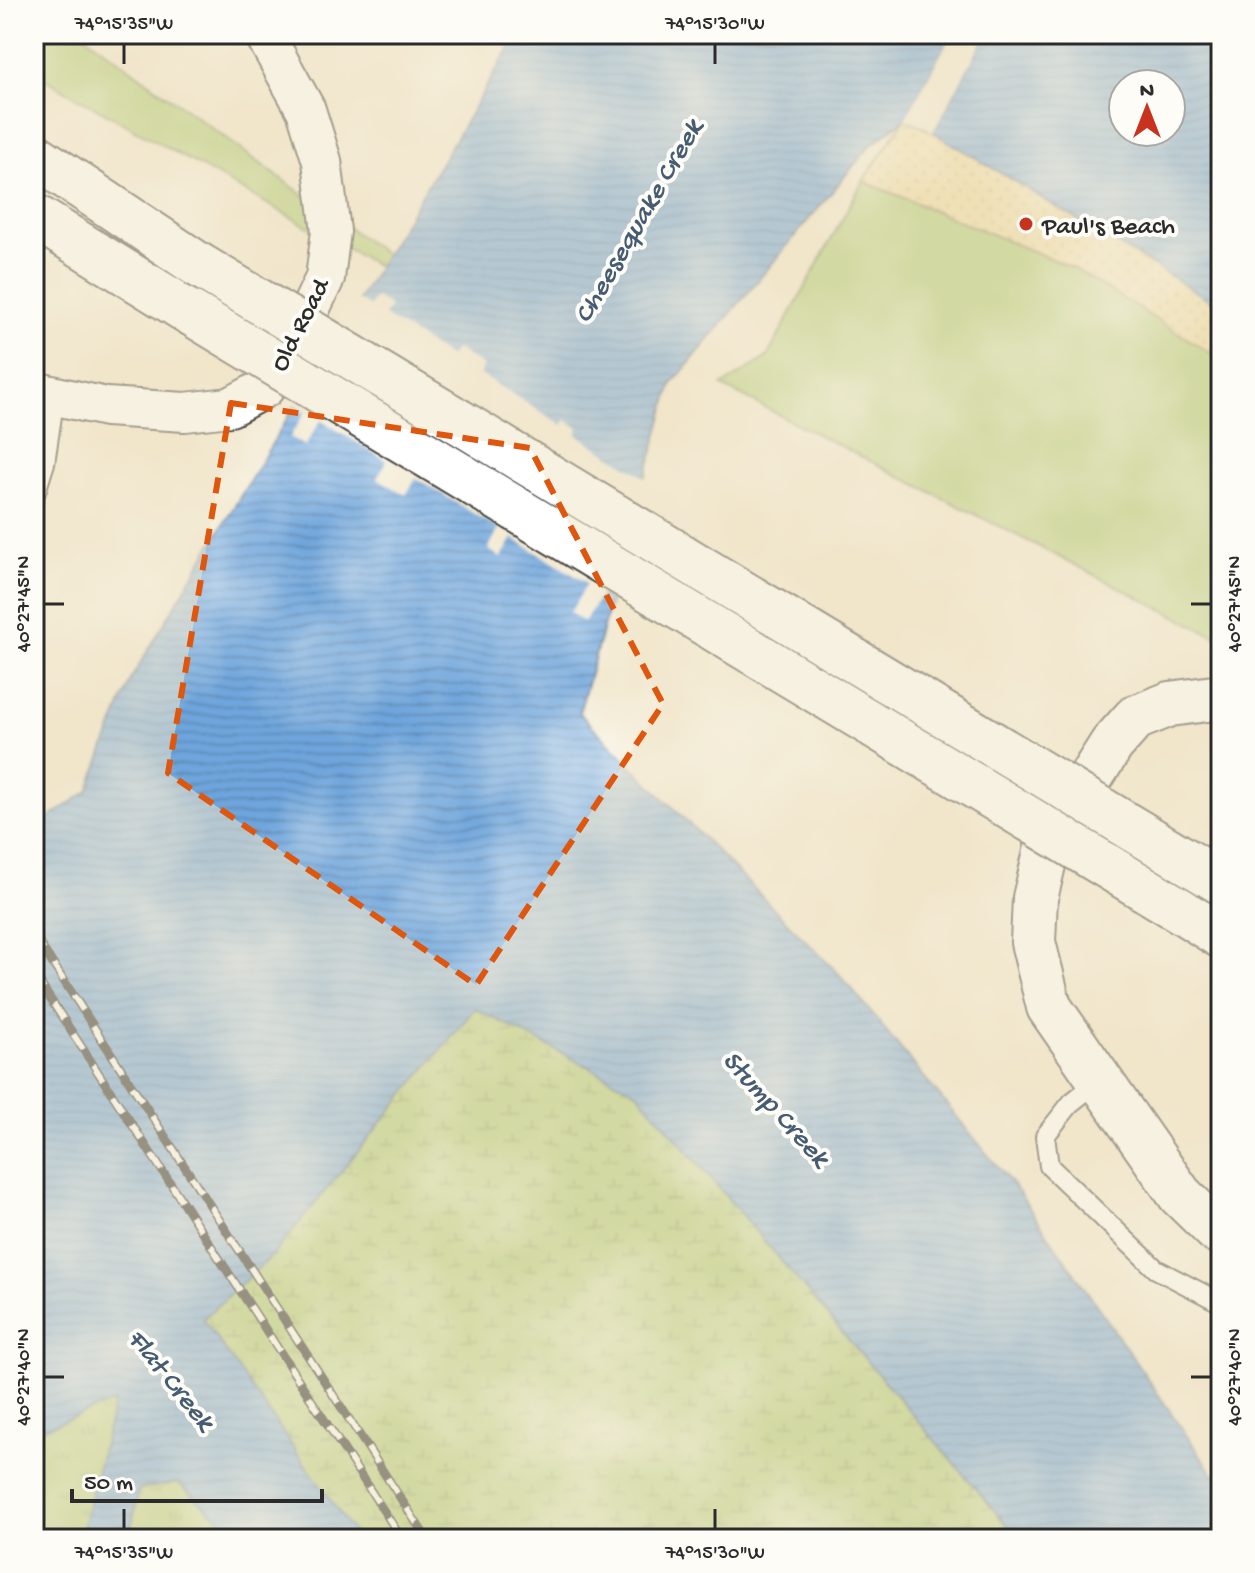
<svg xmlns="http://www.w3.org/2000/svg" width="1255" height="1573" font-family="'Gochi Hand',sans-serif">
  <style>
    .grass { fill: #aeca71; stroke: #6c7a4e; stroke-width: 2 }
    .wetland { fill: url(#wetland-marsh); stroke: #6c7a4e; stroke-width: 2 }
    .sand { fill: url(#sand-dots); stroke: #8c8264; stroke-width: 2 }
    .park { fill: url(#park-tufts); stroke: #6c7a4e; stroke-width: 2 }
    .water { fill: url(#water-rules); stroke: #4c6884; stroke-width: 2; fill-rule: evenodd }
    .pier { fill: #f1e6cb }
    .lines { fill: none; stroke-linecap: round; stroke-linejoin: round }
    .lane-casing { stroke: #494743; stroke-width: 22 }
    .street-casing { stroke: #494743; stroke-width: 42 }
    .highway-casing { stroke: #494743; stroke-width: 48 }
    .lane { stroke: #fff; stroke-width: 18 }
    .street { stroke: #fff; stroke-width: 38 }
    .highway { stroke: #fff; stroke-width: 44 }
    .rail-casing { stroke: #2b2b2b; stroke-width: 9 }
    .rail { stroke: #fdfcf7; stroke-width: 6; stroke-dasharray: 18; stroke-linecap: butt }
    .highway-bridge-casing { stroke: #494743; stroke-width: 48; stroke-linecap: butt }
    .highway-bridge { stroke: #fff; stroke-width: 44 }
    .marked { fill: none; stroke: #df570e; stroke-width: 6; stroke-dasharray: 16 10; stroke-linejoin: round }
    .ticks { fill: none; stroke: #2b2b2b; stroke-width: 3 }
    .poi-dot { fill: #c8321e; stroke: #fdfcf7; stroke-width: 3 }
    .labels { text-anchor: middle; stroke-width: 8; stroke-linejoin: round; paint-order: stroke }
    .poi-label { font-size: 26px; fill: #2b2b2b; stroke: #fdfcf7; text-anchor: start }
    .street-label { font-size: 26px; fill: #2b2b2b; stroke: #fdfcf7 }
    .water-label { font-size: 28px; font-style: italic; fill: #465c72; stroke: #fdfcf7 }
    .neatline { fill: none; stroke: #2b2b2b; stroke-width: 3 }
    .ticks-label { font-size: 20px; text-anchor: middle; fill: #2b2b2b }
  </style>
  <defs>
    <pattern id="wetland-marsh" width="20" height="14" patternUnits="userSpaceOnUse" patternTransform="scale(2)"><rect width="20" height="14" fill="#aeca71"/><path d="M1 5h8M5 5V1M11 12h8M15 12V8" fill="none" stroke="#8ea45d"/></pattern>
    <pattern id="sand-dots" width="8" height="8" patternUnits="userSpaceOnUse" patternTransform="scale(2)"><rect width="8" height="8" fill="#eeda9e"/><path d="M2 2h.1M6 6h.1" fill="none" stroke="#cb8" stroke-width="1.8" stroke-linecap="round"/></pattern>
    <pattern id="park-tufts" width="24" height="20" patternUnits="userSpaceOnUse" patternTransform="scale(2)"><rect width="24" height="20" fill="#aeca71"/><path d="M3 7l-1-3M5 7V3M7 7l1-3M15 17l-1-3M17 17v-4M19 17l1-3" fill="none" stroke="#8ea45d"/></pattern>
    <pattern id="water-rules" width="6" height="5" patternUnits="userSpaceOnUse" patternTransform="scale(2)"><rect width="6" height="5" fill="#6ea5dc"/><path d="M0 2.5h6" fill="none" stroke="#5b87b3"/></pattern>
  </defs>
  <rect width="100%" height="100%" fill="#fdfcf7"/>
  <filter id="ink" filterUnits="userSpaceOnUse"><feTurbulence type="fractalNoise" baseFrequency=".0125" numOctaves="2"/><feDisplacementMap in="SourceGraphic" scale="16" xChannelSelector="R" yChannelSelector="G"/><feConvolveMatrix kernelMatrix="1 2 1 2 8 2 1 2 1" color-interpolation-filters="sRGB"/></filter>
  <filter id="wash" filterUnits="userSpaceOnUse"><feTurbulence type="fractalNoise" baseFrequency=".006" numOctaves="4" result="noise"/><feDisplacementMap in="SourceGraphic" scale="32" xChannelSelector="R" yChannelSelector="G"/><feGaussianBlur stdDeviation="1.8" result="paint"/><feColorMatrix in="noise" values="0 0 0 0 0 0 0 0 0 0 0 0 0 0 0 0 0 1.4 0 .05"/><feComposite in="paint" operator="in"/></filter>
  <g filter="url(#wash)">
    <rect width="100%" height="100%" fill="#f1e6cb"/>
    <g class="grass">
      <polygon points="34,34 83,34 413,275 408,283 34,73"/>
      <polygon points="863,181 1071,267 1221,359 1221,639 722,386 767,357"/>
    </g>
    <polygon class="wetland" points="474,1008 637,1092 1019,1539 34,1539 34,1432 114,1401 272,1255"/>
    <polygon class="sand" points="905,119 933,132 1221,307 1221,359 1071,267 863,181"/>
    <polygon class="park" points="114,1401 281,1539 34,1539 34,1432"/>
    <g class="water">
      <polygon points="518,34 952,34 905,119 870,146 672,384 579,713 841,976 1017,1190 1215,1476 1221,1472 1221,1539 1019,1539 637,1092 475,1008 273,1255 203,1319 358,1539 243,1539 178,1483 139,1489 129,1539 83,1539 83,1527 114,1402 34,1432 34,828 88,791 132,677"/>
      <path d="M986,34h235v273l-288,-175zM1123,84h48v48h-48z"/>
    </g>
    <g class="pier">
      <polygon points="952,34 956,34 909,121 905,119"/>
      <polygon points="982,34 986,34 933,132 929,131"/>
      <polygon points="375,297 390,306 384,316 450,357 456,349 483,366 479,374 562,425 566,420 579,428 576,434 649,480 615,601 602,593 584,622 570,613 587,583 513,538 501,558 488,549 499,529 416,478 406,495 377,478 387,461 321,420 305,446 290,437 306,411 292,402 355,298 369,306"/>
    </g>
  </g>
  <g filter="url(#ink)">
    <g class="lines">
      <defs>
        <g id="lane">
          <polyline points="34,498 45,463 55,396"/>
          <polyline points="1100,1080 1072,1102 1045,1136 1049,1166 1156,1269 1221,1303"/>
        </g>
        <polyline id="street" points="34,391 106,407 185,412 230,407 265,388 294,343 325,278 331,231 322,161 306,110 264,34"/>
        <g id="highway">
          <polyline points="34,155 197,264"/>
          <polyline points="34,216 191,313"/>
          <polyline points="458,421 542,472"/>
          <polyline points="435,460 516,509"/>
          <polyline points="1221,697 1170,704 1135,718 1112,744 1048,844 1035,898 1033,942 1049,1007 1180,1195 1216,1230 1221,1233"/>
          <polyline points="1183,912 1221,936"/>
        </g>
      </defs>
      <use href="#lane" class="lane-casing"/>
      <use href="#street" class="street-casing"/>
      <use href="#highway" class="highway-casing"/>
      <use href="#lane" class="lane"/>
      <use href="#street" class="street"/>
      <use href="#highway" class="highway"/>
      <defs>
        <g id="rail">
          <polyline points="34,935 427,1539"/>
          <polyline points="34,974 402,1539"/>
        </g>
      </defs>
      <use href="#rail" class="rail-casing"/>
      <use href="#rail" class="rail"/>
      <defs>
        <g id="highway-bridge">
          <polyline points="197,264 458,421"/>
          <polyline points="191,313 435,460"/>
          <polyline points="542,472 1221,882"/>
          <polyline points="516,509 1183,912"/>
        </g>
      </defs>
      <use href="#highway-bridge" class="highway-bridge-casing"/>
      <use href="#highway-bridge" class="highway-bridge"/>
    </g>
  </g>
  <path d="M0 0H1255V1573H0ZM231,403l299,45 133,256 -187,281 -308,-212z" fill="#f1e6cb" fill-opacity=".55" fill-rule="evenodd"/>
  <path class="marked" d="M231,403l299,45 133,256 -187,281 -308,-212z"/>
  <path class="ticks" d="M124,44v20M715,44v20M44,604h20M1191,604h20M44,1377h20M1191,1377h20M124,1509v20M715,1509v20"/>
  <circle class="poi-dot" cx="1026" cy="224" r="8"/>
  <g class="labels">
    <g class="poi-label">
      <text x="1042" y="233">Paul's Beach</text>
    </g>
    <g class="street-label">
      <text transform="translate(298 324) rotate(-63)" y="9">Old Road</text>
    </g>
    <g class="water-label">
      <text transform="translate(636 220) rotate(-60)" y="10">Cheesequake Creek</text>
      <text transform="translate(778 1107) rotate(48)" y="10">Stump Creek</text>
      <text transform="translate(173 1378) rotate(51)" y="10">Flat Creek</text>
    </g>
  </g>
  <rect width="1255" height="1573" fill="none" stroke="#fdfcf7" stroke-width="88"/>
  <g transform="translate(1147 108)"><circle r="38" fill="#fdfcf7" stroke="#a9a8a5" stroke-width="2"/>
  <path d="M0-6L14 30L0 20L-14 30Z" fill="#c8321e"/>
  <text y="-12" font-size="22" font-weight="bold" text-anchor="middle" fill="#2b2b2b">N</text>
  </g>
  <path d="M72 1489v12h250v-12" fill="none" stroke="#2b2b2b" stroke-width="4"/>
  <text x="84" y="1489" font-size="24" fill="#2b2b2b" stroke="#fdfcf7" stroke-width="6" paint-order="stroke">50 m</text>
  <rect x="44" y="44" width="1167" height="1485" class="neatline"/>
  <g class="ticks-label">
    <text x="124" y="29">74°15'35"W</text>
    <text x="715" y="29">74°15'30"W</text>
    <text transform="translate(22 604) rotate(-90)" y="7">40°27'45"N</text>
    <text transform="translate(1233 604) rotate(-90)" y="7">40°27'45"N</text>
    <text transform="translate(22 1377) rotate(-90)" y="7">40°27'40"N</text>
    <text transform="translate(1233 1377) rotate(-90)" y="7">40°27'40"N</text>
    <text x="124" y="1558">74°15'35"W</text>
    <text x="715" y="1558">74°15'30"W</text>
  </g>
</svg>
